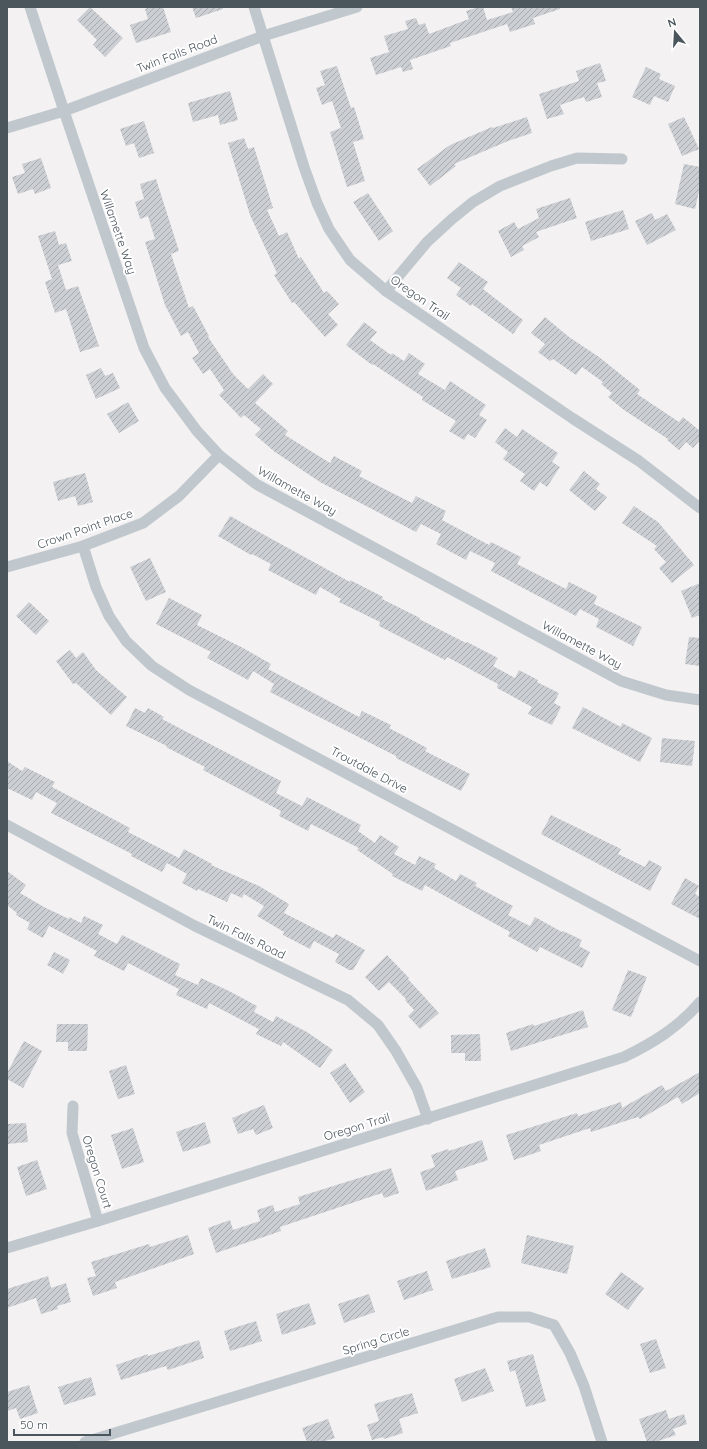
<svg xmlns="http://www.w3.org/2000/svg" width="707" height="1449" font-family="Quicksand,sans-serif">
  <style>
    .building { fill: url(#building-hatch) }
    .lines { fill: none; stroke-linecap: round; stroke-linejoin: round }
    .street { stroke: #c0c8ce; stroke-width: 11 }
    .labels { text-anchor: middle; stroke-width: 4; stroke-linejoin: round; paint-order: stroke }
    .street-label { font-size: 12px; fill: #4a555c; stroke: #fff }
  </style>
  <defs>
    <pattern id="building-hatch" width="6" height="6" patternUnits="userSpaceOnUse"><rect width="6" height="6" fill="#cbced3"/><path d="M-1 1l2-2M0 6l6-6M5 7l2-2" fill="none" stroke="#a7aaae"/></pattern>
  </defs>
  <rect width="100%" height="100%" fill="#f3f1f1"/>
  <g class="building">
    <polygon points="90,7 123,38 105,57 93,45 97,40 77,20"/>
    <polygon points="150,7 163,7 171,32 136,43 130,25 148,19 145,9"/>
    <polygon points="192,7 223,7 223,9 196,18"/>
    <polygon points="479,7 483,7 487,20 513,12 511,7 560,7 560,9 533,18 535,24 510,32 507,24 450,43 451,46 410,60 413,69 403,72 401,67 376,75 370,58 389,52 384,36 408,29 405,21 416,18 419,25 425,23 429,34 469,19 466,11"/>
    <polygon points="600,63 606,81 597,83 602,97 586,102 584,97 560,105 564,114 547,119 539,94 579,81 576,71"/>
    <polygon points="337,66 351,108 354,107 364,139 353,142 365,181 347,187 330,132 341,128 332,101 322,105 316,88 325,85 320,71"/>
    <polygon points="646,67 661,74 659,79 675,86 668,102 654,96 650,105 632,97"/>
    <polygon points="230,91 238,120 220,125 218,115 193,122 188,103"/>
    <polygon points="527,117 532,133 508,141 454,164 456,166 430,186 417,169 450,145 492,127 493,128"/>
    <polygon points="684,117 699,149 682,156 668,124"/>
    <polygon points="144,121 154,153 139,158 134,143 126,146 120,129"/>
    <polygon points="244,138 248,149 254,147 273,208 267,210 279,236 287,232 299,259 301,257 324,293 327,291 339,304 328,314 338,325 325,337 294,302 292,303 274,275 277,273 250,215 228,143"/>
    <polygon points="41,158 51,188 35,194 33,189 18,194 12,177 25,173 22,164"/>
    <polygon points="684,164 700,167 700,187 695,209 675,204"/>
    <polygon points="156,179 179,251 171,254 189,308 193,306 209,336 208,337 233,374 248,389 263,374 273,384 255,403 288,431 285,435 330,463 334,456 362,471 359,476 412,503 416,496 446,511 442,520 489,545 491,542 521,557 517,564 566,589 569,582 597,596 594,604 642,627 633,646 596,627 599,619 580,609 576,616 491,571 495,563 470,551 466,560 436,544 441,534 421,524 416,532 320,482 275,452 255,435 261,429 244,415 241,418 219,395 224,390 210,369 203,374 192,358 199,353 188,332 181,336 165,305 145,242 155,239 148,216 140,219 135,202 144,199 140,184"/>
    <polygon points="368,193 393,231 379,241 353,202"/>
    <polygon points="570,198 577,218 536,232 539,237 522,246 524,250 511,257 498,231 514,222 518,229 539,218 536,209"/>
    <polygon points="623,210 629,229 591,241 585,222"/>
    <polygon points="652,213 655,220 667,214 676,230 647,245 635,221"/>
    <polygon points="55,231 59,245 66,243 72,261 58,265 66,290 78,286 99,346 80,352 66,309 55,313 45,282 52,279 38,236"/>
    <polygon points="459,262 488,282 483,289 523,320 513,334 472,304 471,306 456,295 461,288 447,278"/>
    <polygon points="545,317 569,337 599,357 640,390 637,394 679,422 683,417 700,431 700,440 693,448 686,442 679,450 667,440 668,439 624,410 608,397 612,393 601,384 603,382 582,367 576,375 553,359 550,361 538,352 545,344 531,333"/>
    <polygon points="364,322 377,332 370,340 391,355 392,353 404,361 409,353 425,364 418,374 445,390 450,381 486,405 479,415 487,420 475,438 468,434 464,440 449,431 456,421 422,400 423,397 373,364 372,365 346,345"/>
    <polygon points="101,368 105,376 113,373 120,388 96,399 86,375"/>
    <polygon points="128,402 139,421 119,433 107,414"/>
    <polygon points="505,428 517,437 522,429 558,453 552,462 560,467 547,487 540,482 534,491 520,481 525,474 503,459 508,452 495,442"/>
    <polygon points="584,471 600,484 596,489 607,497 595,511 569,490"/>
    <polygon points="85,473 93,502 78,506 75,496 58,501 53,482"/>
    <polygon points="634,506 658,522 694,565 672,583 659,568 666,562 654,549 657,546 622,523"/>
    <polygon points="230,516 350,582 350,580 383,597 382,599 420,618 419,619 466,643 467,642 498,658 493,666 515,678 519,670 538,680 537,682 559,693 554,703 561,707 552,725 528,714 532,707 497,688 498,684 447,657 445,660 379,626 380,622 339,602 341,599 320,587 316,595 268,570 271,564 252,554 251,555 218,536"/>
    <polygon points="150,558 166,592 146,601 130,567"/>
    <polygon points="700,583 700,615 692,618 681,591"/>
    <polygon points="169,598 202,615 197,625 243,648 271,664 268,669 359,717 362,711 391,725 389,728 427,748 425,751 470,774 461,791 396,758 396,756 270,692 274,684 253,671 248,680 207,658 211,652 156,624"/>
    <polygon points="29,602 49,621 36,635 16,616"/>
    <polygon points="689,637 700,638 700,666 685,664"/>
    <polygon points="70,650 76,658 83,652 96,670 127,697 111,715 76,683 73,684 56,661"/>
    <polygon points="583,707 621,727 622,723 652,738 640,762 572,728"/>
    <polygon points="135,708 145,713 148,708 164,717 162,719 281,781 276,793 302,806 307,797 361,825 358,831 375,843 380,835 399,847 394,854 415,865 419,856 436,864 434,868 456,881 460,874 477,883 475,886 513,906 508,915 530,926 535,917 562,932 563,931 582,940 579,946 590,952 582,968 540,947 537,952 508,936 510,932 425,885 422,891 392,876 393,874 357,850 359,848 311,824 308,831 279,816 281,811 203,770 205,767 166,747 167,746 126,726"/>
    <polygon points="662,738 695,741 692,766 660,762"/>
    <polygon points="7,761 22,771 25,767 55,782 52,787 130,828 128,832 179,858 184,849 212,864 211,865 259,886 289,904 284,913 333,938 336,934 365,950 353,970 349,970 335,962 339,954 314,941 310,949 283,935 284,932 257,916 264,906 244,894 242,898 231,893 227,902 198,889 197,891 182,883 187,874 167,863 162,872 131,856 132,854 51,813 57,803 36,792 32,800 7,788"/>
    <polygon points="551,815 621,849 618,854 645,867 649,860 662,867 650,891 541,834"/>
    <polygon points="7,871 26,885 20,893 44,907 69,919 69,917 81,923 84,916 103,925 98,934 117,944 122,935 180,964 175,975 198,985 201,978 229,991 257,1006 254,1012 273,1022 276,1016 307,1032 333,1050 320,1068 283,1042 281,1046 256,1034 259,1029 209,1003 207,1009 176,995 179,989 128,963 124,971 94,956 97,951 49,926 43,938 27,929 30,923 16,915 17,913 7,905"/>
    <polygon points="685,878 699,886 695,894 700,897 700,919 671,904"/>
    <polygon points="54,952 70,960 63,974 47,965"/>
    <polygon points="387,955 409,978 408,979 439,1013 420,1029 408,1016 414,1010 405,1000 406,999 389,982 379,991 365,977"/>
    <polygon points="628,970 647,977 631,1017 612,1010"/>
    <polygon points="583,1010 588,1027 511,1051 506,1033 533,1024 534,1026"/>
    <polygon points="57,1024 88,1024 87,1051 68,1051 68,1042 56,1042"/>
    <polygon points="480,1034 481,1061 465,1061 465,1053 451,1053 451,1035"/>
    <polygon points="24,1041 42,1051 23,1088 7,1079 7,1073"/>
    <polygon points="345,1063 365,1092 350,1103 330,1073"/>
    <polygon points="126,1065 135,1094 118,1099 109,1071"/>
    <polygon points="700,1072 700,1093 682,1104 678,1097 640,1119 638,1117 591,1132 590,1128 539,1145 541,1151 514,1160 506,1135 577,1113 578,1116 621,1102 622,1108 662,1085 666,1091"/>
    <polygon points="264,1105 273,1128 256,1135 253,1129 238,1134 232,1118"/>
    <polygon points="205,1122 211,1143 183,1152 176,1132"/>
    <polygon points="26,1123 28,1142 7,1144 7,1124"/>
    <polygon points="133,1128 144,1162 122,1169 111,1135"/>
    <polygon points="482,1140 488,1160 455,1171 458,1180 426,1191 420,1172 435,1167 431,1155 448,1149 449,1151"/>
    <polygon points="37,1160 47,1189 26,1196 17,1167"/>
    <polygon points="391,1168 399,1193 384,1198 382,1193 280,1227 281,1231 216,1253 208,1228 230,1220 233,1230 260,1221 257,1210 273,1205 275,1212 300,1204 298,1197"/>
    <polygon points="188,1235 194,1254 115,1282 117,1288 93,1296 87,1278 96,1276 91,1262 149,1244 150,1247"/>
    <polygon points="527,1235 574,1246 567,1274 521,1263"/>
    <polygon points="485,1248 491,1267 452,1279 446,1261"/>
    <polygon points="427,1271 433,1290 404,1300 397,1281"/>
    <polygon points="621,1272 644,1288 628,1310 605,1294"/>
    <polygon points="48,1276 51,1288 66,1283 71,1302 57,1306 58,1309 41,1314 36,1298 7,1308 7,1289"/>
    <polygon points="369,1294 375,1312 344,1323 338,1304"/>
    <polygon points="309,1303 316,1324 282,1335 276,1314"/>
    <polygon points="256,1321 262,1341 230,1351 224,1331"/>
    <polygon points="656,1339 666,1368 650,1373 640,1344"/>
    <polygon points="199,1340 204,1358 168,1370 166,1366 121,1380 116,1365 148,1354 148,1356"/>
    <polygon points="533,1354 546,1401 526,1407 515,1370 510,1372 507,1361"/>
    <polygon points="485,1368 494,1391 462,1402 454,1379"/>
    <polygon points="91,1377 96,1395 64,1405 58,1387"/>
    <polygon points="29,1385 38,1413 20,1419 16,1408 7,1411 7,1392"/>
    <polygon points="412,1393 418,1413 399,1419 403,1433 384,1439 383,1437 372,1440 367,1425 379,1421 374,1404"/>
    <polygon points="666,1410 669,1419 684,1414 687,1424 673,1429 676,1435 655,1442 647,1442 639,1419"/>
    <polygon points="328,1419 335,1438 322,1442 307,1442 302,1428"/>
  </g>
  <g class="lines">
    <g class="street">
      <polyline points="30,7 64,111 144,348 165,388 197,431 219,455 256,484 621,681 666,695 700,700"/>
      <polyline points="254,7 304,167 317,203 329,229 350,260 386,291 572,418 639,461 700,508"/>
      <polyline points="7,128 64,111 263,36 357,7"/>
      <polyline points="386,291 427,242 452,219 473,202 500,186 551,166 577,158 622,159"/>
      <polyline points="83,546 96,587 109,616 126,641 152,666 189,690 700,961"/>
      <polyline points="7,567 83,546 143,523 179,496 219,455"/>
      <polyline points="7,825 195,926 348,1000 378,1025 396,1051 417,1088 428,1119"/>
      <polyline points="73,1106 72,1133 98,1221"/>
      <path d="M7,1248l91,-27 526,-164c29,-14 55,-30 76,-55"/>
      <polyline points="85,1442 498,1317 529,1317 554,1325 570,1353 584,1386 602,1442"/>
    </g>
  </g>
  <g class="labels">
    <g class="street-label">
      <text transform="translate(177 54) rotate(-21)" y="4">Twin Falls Road</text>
      <text transform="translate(118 232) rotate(71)" y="4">Willamette Way</text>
      <text transform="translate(420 298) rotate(35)" y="4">Oregon Trail</text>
      <text transform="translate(297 491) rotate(29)" y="4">Willamette Way</text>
      <text transform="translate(85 529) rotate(-19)" y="4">Crown Point Place</text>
      <text transform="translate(582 645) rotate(28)" y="4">Willamette Way</text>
      <text transform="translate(369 770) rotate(28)" y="4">Troutdale Drive</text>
      <text transform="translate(246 937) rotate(26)" y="4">Twin Falls Road</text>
      <text transform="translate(357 1127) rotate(-17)" y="4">Oregon Trail</text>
      <text transform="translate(97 1172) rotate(73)" y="4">Oregon Court</text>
      <text transform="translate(376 1341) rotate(-17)" y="4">Spring Circle</text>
    </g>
  </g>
  <rect width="707" height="1449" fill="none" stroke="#4a555c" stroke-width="16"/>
  <g transform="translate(675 32) rotate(342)" stroke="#ffffff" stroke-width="3" paint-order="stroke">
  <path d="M0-3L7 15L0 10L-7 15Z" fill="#4a555c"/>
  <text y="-6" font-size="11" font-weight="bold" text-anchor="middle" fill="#4a555c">N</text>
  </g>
  <path d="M14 1429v6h96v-6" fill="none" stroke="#4a555c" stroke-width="2"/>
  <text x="20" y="1429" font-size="12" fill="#4a555c" stroke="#ffffff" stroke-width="3" paint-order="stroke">50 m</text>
</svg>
